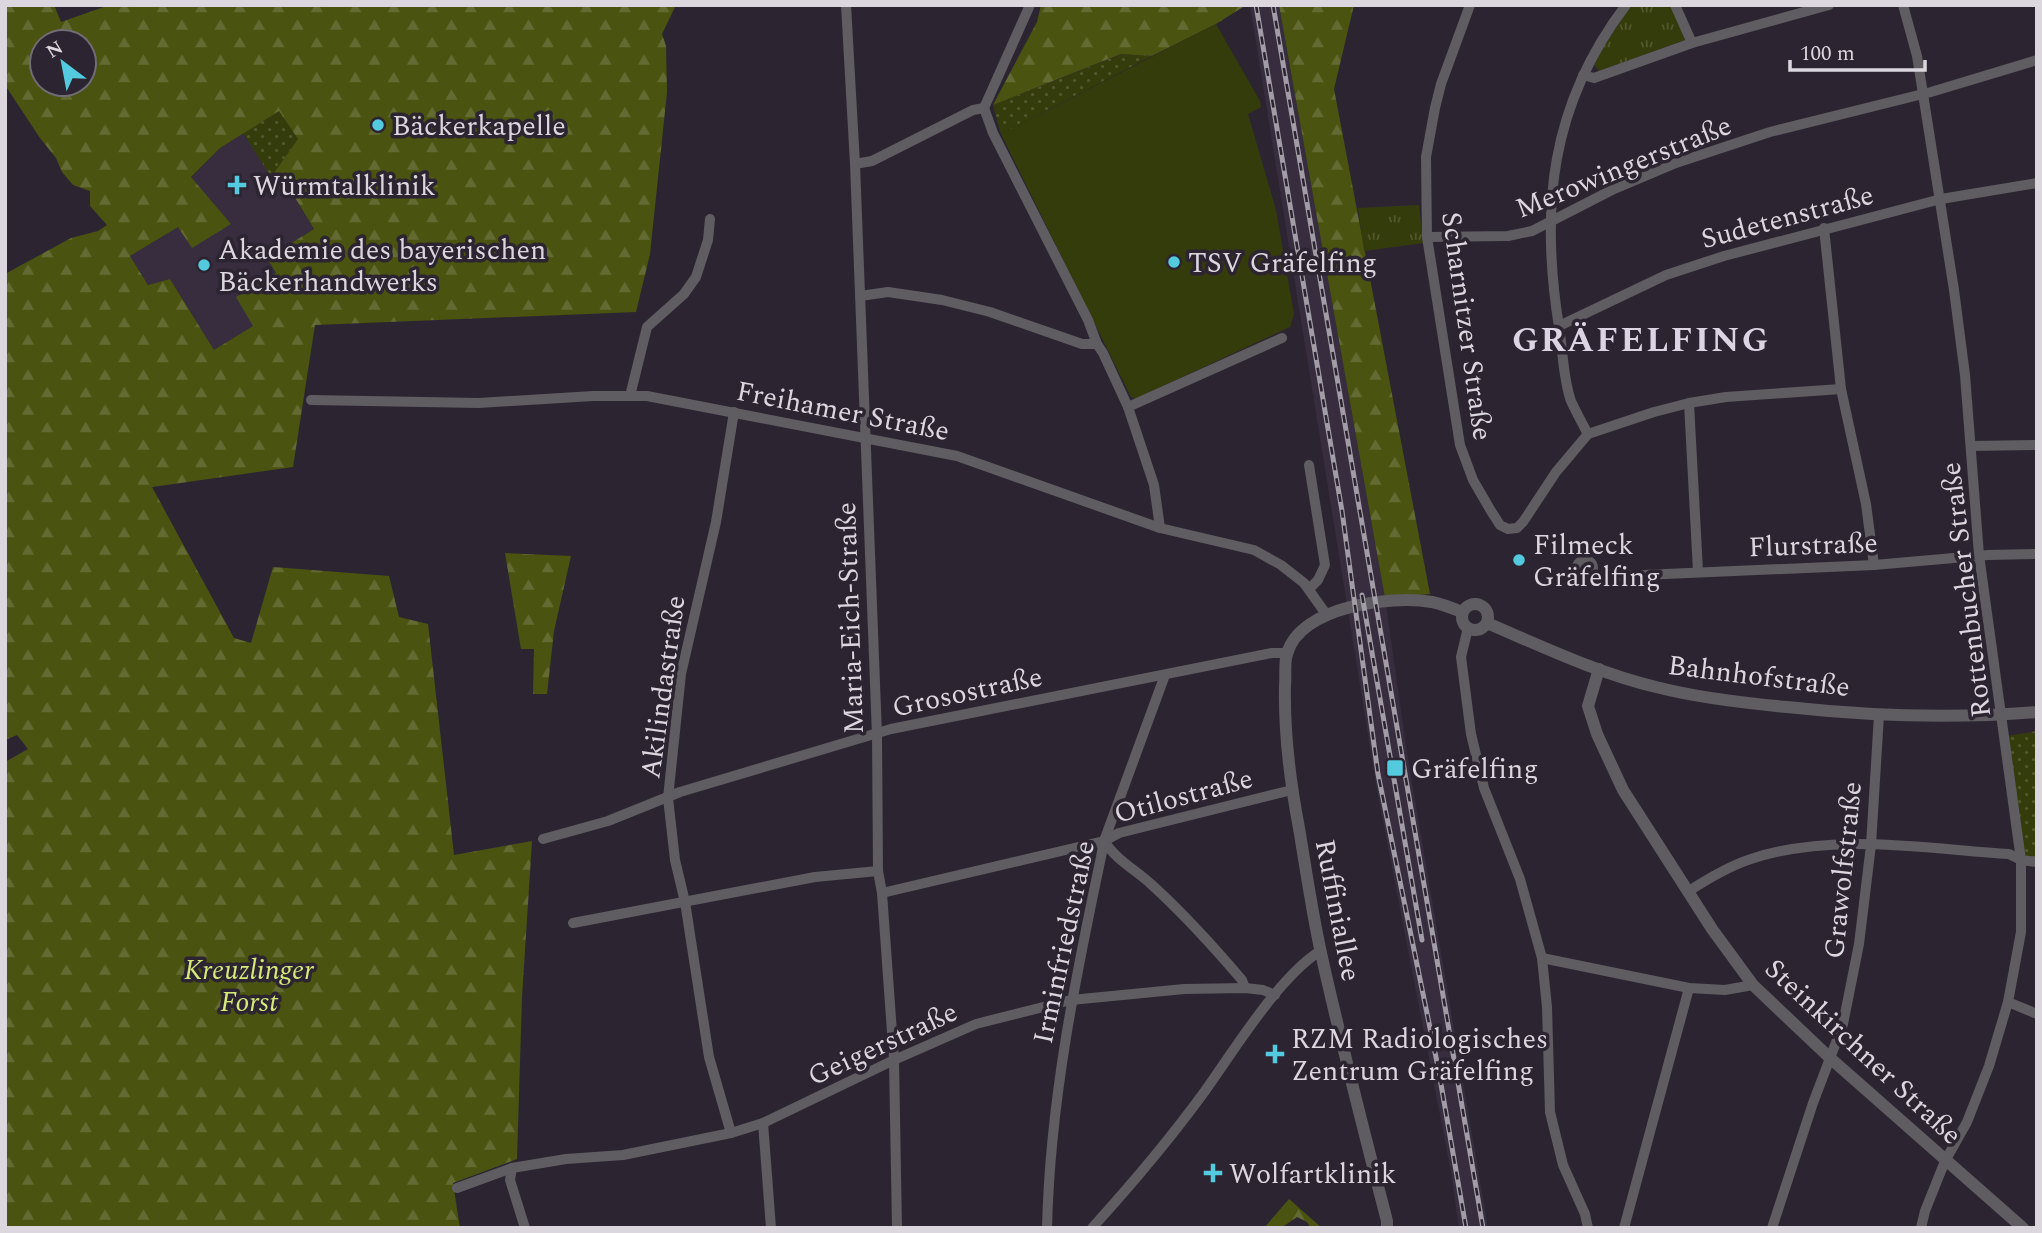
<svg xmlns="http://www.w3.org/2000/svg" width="2042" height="1233" font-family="Spectral,serif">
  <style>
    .built { fill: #372d3e }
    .grass { fill: url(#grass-dots) }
    .forest { fill: url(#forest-firs); fill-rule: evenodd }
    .park { fill: url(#park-tufts) }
    .garden { fill: #353c0b }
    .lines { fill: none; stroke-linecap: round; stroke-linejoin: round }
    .minor { stroke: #5f5c62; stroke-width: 10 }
    .tertiary { stroke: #5f5c62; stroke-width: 12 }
    .rail-casing { stroke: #a29ca6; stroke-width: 5 }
    .rail { stroke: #2c2531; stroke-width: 2.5; stroke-dasharray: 8; stroke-linecap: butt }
    .poi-dot { fill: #54cade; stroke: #2c2531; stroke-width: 2.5 }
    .labels { text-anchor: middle; stroke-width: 7; stroke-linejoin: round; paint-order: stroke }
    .poi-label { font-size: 28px; fill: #dcd7df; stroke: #2c2531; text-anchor: start }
    .street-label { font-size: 28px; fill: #dcd7df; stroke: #2c2531 }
    .park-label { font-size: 28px; font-style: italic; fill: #d6e979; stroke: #2c2531 }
    .district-label { font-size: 35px; font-weight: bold; letter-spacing: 2px; fill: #dcd4e3; stroke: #2c2531 }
  </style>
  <defs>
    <pattern id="grass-dots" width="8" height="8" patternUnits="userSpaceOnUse" patternTransform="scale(1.75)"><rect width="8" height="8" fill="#353c0b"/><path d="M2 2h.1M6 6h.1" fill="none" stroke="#52572e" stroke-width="1.8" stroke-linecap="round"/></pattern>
    <pattern id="forest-firs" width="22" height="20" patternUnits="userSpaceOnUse" patternTransform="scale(1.75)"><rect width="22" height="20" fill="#4a5310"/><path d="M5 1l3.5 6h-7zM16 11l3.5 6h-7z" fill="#646b32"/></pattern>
    <pattern id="park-tufts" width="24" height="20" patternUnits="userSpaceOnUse" patternTransform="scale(1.75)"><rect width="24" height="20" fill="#353c0b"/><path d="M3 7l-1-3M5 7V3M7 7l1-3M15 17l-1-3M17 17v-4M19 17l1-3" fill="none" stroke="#52572e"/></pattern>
  </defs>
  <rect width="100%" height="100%" fill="#2c2531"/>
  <g class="built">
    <polygon points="1250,5 1279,5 1385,598 1407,753 1488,1228 1459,1228 1451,1172 1376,784"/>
    <polygon points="243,133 282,191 288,188 314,229 267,258 276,272 254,326 214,350 170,279 148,285 130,256 179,226 231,224 191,178 220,148"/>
  </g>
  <g class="grass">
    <polygon points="1122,54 1152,56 1001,134 993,105"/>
    <polygon points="279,111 298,139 271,177 243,133"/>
    <polygon points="2037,731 2037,858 2025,856 2007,736"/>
  </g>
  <g class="forest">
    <path d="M5,5h49l7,17 43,-15 -1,-2h573l-14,29 4,12 1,46 -17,162 -14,58 -321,13 -22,142 -141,20 82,151 17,5 22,-76 116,9 10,41 29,7 26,231 78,-14 -10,156 -5,162 -64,24 7,45h-455v-466l23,-13 -11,-14 -12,5v-466l66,-36 27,-7 9,-6 -17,-19v-15l-17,-6 -11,-13 -6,-14 -16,-20 -35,-53zM42,42h42v42h-42zM279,111l19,28 -27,38 11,15 7,-4 25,41 -47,29 9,15 -40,24 17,29 -39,24 -44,-71 -22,6 -18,-29 48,-29 14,21 39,-24 -40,-47 29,-29z"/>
    <polygon points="1041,5 1243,5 1243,7 1216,24 1152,56 1121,54 993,105 1037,22"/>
    <polygon points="1279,5 1354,5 1334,89 1430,594 1385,598"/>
    <polygon points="505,553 571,556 554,631 547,694 533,694 534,649 521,649"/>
    <polygon points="1289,1199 1322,1228 1311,1228 1307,1222 1297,1217 1281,1228 1264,1228"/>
  </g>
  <g class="park">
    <polygon points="1631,5 1671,5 1685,40 1599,71 1593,63"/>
    <polygon points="1419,205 1423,243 1364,251 1358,208"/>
  </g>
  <polygon class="garden" points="1216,24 1260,101 1261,107 1248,114 1276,210 1294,314 1290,327 1135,399 1131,397 1001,134"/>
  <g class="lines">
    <g class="minor">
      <polyline points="846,5 855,164 877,735 878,871 882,893 894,1060 897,1228"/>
      <polyline points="1470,5 1441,84 1435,108 1426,157 1427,237 1460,445 1473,480 1491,511 1500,525 1508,529 1517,528 1523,522 1556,472 1588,434 1654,412 1689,403 1726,397 1841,389"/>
      <polyline points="1675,5 1692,43"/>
      <polyline points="1903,5 1917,56 1954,290 1965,375 1979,555 2021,860 2021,932 2008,1002 1989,1066 1967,1122 1945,1161 1925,1211 1921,1228"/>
      <polyline points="1583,75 1594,78 1692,43 1829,5"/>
      <polyline points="984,108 993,133 1088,320 1097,344 1103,353 1128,407 1154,485 1160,528"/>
      <polyline points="984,108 1030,5"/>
      <polyline points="855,164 872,161 973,110 984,108"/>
      <polyline points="1824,228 1841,389 1866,504 1874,565"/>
      <polyline points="1427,237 1508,236 1532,231 1612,190 1676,163 1770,132 1931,92 2037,60"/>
      <polyline points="860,296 888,292 942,300 990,312 1082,344 1097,344"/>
      <polyline points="1559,326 1666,275 1724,256 1941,199 2037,183"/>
      <polyline points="630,396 647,327 684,294 696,277 708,240 710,219"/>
      <polyline points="311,400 479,403 593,396 647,396 957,456 1160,528 1254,550 1281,565 1304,583 1326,614"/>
      <polyline points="1689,403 1698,571"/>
      <polyline points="1128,407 1282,338"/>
      <path d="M1588,434c-6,-11 -12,-22 -17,-33 -8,-22 -8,-50 -12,-74 -19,-119 -9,-222 67,-322"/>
      <polyline points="1971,446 2037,445"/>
      <polyline points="1309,465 1325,565 1318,580 1309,589"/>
      <circle cx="1585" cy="568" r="8"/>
      <polyline points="1592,574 1597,577 1874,565 1988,555 2037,554"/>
      <polyline points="1468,628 1461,657 1471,734 1484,788 1520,879 1542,958 1547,1007 1550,1112 1563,1165 1585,1214 1588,1228"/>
      <polyline points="543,839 608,821 680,792 891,729 1272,653 1287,653"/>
      <path d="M1104,841c12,19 32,29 48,44 32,29 61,61 90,95l3,8"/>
      <path d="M1689,891c20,-13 40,-25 62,-32 80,-27 176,-10 258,-5l12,6 16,2"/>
      <polyline points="882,893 1104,841 1119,833 1292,790"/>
      <polyline points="573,923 815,877 878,871"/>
      <polyline points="1542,958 1689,988 1725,990 1753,985"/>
      <polyline points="2008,1002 2037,1014"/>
      <polyline points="763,1123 771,1228"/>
      <polyline points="731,1133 709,1057 685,902 675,860 668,798 681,674 716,522 734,412"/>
      <polyline points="512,1168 510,1180 525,1228"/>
      <polyline points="457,1188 512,1168 566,1159 623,1155 731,1133 763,1123 894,1060 976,1024 1071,1000 1184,989 1245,988 1263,990 1275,995"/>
      <path d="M1047,1228c3,-126 28,-248 54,-371l3,-16 61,-166"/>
      <path d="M1092,1228c40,-44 78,-89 113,-137 30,-42 73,-113 115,-140"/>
      <polyline points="1624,1228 1689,988"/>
      <polyline points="1772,1228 1813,1103 1843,1024 1859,944 1871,845 1879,715"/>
    </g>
    <g class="tertiary">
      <circle cx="1475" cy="617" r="13"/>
      <path d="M1487,623c54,23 110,50 169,64 43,11 87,16 131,20 83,9 166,12 250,5"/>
      <polyline points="1599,669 1588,706 1597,734 1623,790 1712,929 1753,985 1830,1058 2023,1228"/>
      <path d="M1387,1228v-7c-23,-89 -46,-178 -66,-268 -9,-41 -15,-83 -22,-125 -9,-47 -15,-94 -14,-142 1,-10 -1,-23 2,-32 13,-48 104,-59 145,-52 10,2 20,6 30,10"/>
    </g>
    <defs>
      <g id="rail">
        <polyline points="1256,5 1342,511 1378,774 1438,1067 1466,1228"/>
        <polyline points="1273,5 1483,1228"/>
        <polyline points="1362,595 1422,940"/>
      </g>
    </defs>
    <use href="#rail" class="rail-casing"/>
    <use href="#rail" class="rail"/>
  </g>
  <g class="poi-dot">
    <circle cx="378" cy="125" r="7"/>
    <path d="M233.5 174.5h7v7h7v7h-7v7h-7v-7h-7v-7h7z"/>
    <circle cx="1174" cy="262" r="7"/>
    <circle cx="204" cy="265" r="7"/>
    <circle cx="1519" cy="560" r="7"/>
    <rect x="1386" y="759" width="18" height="18" rx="3.5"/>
    <path d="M1271.5 1043.5h7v7h7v7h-7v7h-7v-7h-7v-7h7z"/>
    <path d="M1209.5 1162.5h7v7h7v7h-7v7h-7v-7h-7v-7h7z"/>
  </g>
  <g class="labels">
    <g class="poi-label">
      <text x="392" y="135">Bäckerkapelle</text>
      <text x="253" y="195">Würmtalklinik</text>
      <text x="218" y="259">Akademie des bayerischen<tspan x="218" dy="32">Bäckerhandwerks</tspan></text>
      <text x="1188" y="272">TSV Gräfelfing</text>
      <text x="1533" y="554">Filmeck<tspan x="1533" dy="32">Gräfelfing</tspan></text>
      <text x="1411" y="778">Gräfelfing</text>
      <text x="1291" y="1048">RZM Radiologisches<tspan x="1291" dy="32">Zentrum Gräfelfing</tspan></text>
      <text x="1229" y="1183">Wolfartklinik</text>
    </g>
    <g class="street-label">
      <text transform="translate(1623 166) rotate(-22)" y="10">Merowingerstraße</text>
      <text transform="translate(1787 216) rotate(-15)" y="10">Sudetenstraße</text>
      <text transform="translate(1468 326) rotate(82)" y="10">Scharnitzer Straße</text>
      <text transform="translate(843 410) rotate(11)" y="10">Freihamer Straße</text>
      <text transform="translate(1813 544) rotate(-2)" y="10">Flurstraße</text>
      <text transform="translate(1965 590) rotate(-97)" y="10">Rottenbucher Straße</text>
      <text transform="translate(849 618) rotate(-92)" y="10">Maria-Eich-Straße</text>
      <text transform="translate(1759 675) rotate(7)" y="10">Bahnhofstraße</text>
      <text transform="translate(662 687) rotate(-82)" y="10">Akilindastraße</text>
      <text transform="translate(967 691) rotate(-12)" y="10">Grosostraße</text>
      <text transform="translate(1183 795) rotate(-15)" y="10">Otilostraße</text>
      <text transform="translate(1842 870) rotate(-84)" y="10">Grawolfstraße</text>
      <text transform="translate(1339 910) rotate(79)" y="10">Ruffiniallee</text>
      <text transform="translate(1063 942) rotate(-78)" y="10">Irminfriedstraße</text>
      <text transform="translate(882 1043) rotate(-25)" y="10">Geigerstraße</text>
      <text transform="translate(1864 1051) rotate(43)" y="10">Steinkirchner Straße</text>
    </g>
    <g class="park-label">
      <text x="249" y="979">Kreuzlinger<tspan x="249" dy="32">Forst</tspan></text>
    </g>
    <g class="district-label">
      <text x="1641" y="351">GRÄFELFING</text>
    </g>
  </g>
  <rect width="2042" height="1233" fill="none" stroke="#dcd7df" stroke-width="14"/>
  <g transform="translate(63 63) rotate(328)"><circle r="33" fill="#2c2531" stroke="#726c77" stroke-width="2"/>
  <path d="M0-5L12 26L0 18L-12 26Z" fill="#54cade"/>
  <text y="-10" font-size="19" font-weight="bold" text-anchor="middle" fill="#dcd7df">N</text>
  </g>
  <path d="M1790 60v10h135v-10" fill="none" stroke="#dcd7df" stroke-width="3.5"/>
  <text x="1800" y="60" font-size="21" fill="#dcd7df" stroke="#2c2531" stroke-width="5" paint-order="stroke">100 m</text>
</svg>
